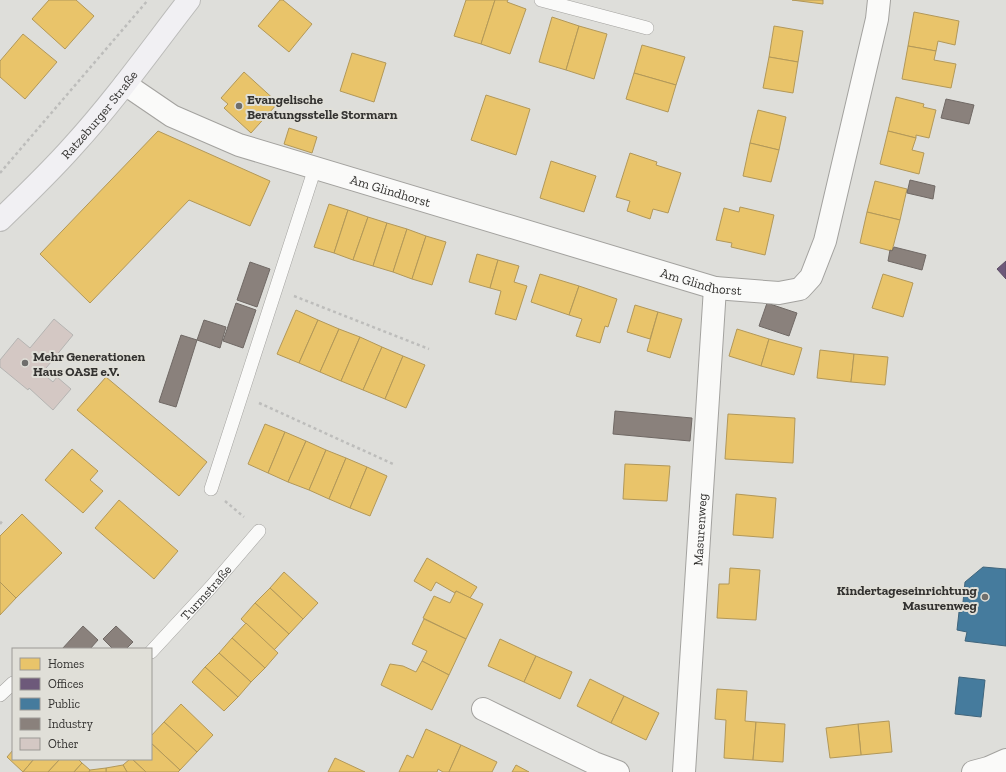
<svg xmlns="http://www.w3.org/2000/svg" width="1006" height="772" font-family="'Zilla Slab',serif">
  <style>
    .homes { fill: #e9c46a; stroke: #b29859 }
    .offices { fill: #6d597a; stroke: #5c4d64 }
    .public { fill: #457b9d; stroke: #40657c }
    .industry { fill: #8a817c; stroke: #706965 }
    .building { fill: #d4c8c4; stroke: #b5b4b2 }
    .lines { fill: none; stroke-linecap: round; stroke-linejoin: round }
    .service-casing { stroke: #a3a29f; stroke-width: 14 }
    .minor-casing { stroke: #a3a29f; stroke-width: 24 }
    .primary-casing { stroke: #bbbbb9; stroke-width: 24 }
    .path { stroke: #bdbdbb; stroke-width: 2.5; stroke-dasharray: 3 3; stroke-linecap: butt }
    .service { stroke: #fafaf9; stroke-width: 13 }
    .minor { stroke: #fafaf9; stroke-width: 22 }
    .primary { stroke: #f1f0f3; stroke-width: 22 }
    .poi-dot { fill: #6f6e6c; stroke: #e0dfd8; stroke-width: 1.5 }
    .labels { text-anchor: middle; stroke-width: 4; stroke-linejoin: round; paint-order: stroke }
    .poi-label { font-size: 13px; font-weight: bold; fill: #333230; stroke: #e0dfd8; text-anchor: start }
    .street-label { font-size: 13px; fill: #333230; stroke: #e0dfd8 }
  </style>
  <rect width="100%" height="100%" fill="#dededa"/>
  <g class="homes">
    <polygon points="49,0 76,0 94,16 65,49 32,19"/>
    <polygon points="280,0 283,0 312,24 289,52 258,26"/>
    <polygon points="466,0 495,0 481,44 454,36"/>
    <polygon points="495,0 508,0 507,2 526,9 510,54 481,44"/>
    <polygon points="792,0 823,0 823,4"/>
    <polygon points="914,12 959,21 955,45 938,41 936,51 908,46"/>
    <polygon points="552,17 579,26 566,70 539,62"/>
    <polygon points="579,26 607,34 594,79 566,70"/>
    <polygon points="774,26 803,31 798,62 769,57"/>
    <polygon points="23,34 57,62 25,99 0,77 0,61"/>
    <polygon points="642,45 685,57 676,85 634,73"/>
    <polygon points="908,46 936,51 934,60 956,64 951,88 902,79"/>
    <polygon points="352,53 386,63 374,102 340,91"/>
    <polygon points="769,57 798,62 793,93 763,88"/>
    <polygon points="244,72 278,103 251,133 224,108 228,104 221,98"/>
    <polygon points="634,73 676,85 668,112 626,99"/>
    <polygon points="486,95 530,109 516,155 471,140"/>
    <polygon points="896,97 924,104 923,107 936,110 929,138 916,135 916,138 888,131"/>
    <polygon points="758,110 786,117 779,150 750,143"/>
    <polygon points="289,128 317,137 312,153 284,144"/>
    <polygon points="158,131 270,181 250,226 189,200 90,303 40,254"/>
    <polygon points="888,131 916,138 912,150 924,153 919,174 880,164"/>
    <polygon points="750,143 779,150 771,182 743,176"/>
    <polygon points="630,153 657,162 656,165 681,173 668,213 653,209 650,219 627,211 630,201 616,197"/>
    <polygon points="551,161 596,176 584,212 540,198"/>
    <polygon points="875,181 907,189 900,220 867,212"/>
    <polygon points="329,204 348,210 334,253 314,247"/>
    <polygon points="740,207 774,215 765,255 731,247 732,243 716,240 724,208 739,212"/>
    <polygon points="348,210 368,217 353,260 334,253"/>
    <polygon points="867,212 900,220 892,251 860,243"/>
    <polygon points="368,217 387,223 373,266 353,260"/>
    <polygon points="387,223 407,229 393,272 373,266"/>
    <polygon points="407,229 426,236 412,279 393,272"/>
    <polygon points="426,236 446,242 432,285 412,279"/>
    <polygon points="477,254 498,260 490,288 469,282"/>
    <polygon points="498,260 519,266 514,282 527,286 516,320 495,314 501,291 490,288"/>
    <polygon points="540,274 579,286 569,315 531,302"/>
    <polygon points="883,274 913,283 903,317 872,308"/>
    <polygon points="579,286 617,299 608,327 605,326 600,343 576,336 582,319 569,315"/>
    <polygon points="635,305 658,312 650,339 627,332"/>
    <polygon points="296,310 318,320 299,363 277,354"/>
    <polygon points="658,312 682,319 670,358 647,351"/>
    <polygon points="318,320 339,329 320,372 299,363"/>
    <polygon points="339,329 360,337 341,381 320,372"/>
    <polygon points="737,329 769,339 761,366 729,356"/>
    <polygon points="360,337 382,347 363,390 341,381"/>
    <polygon points="769,339 802,348 794,375 761,366"/>
    <polygon points="382,347 403,356 385,399 363,390"/>
    <polygon points="820,350 854,354 851,382 817,378"/>
    <polygon points="854,354 888,357 885,385 851,382"/>
    <polygon points="403,356 425,365 406,408 385,399"/>
    <polygon points="106,377 207,462 179,496 77,410"/>
    <polygon points="728,414 795,418 793,463 725,459"/>
    <polygon points="265,424 285,432 268,473 248,464"/>
    <polygon points="285,432 306,441 288,482 268,473"/>
    <polygon points="306,441 326,450 309,490 288,482"/>
    <polygon points="72,449 98,471 90,480 103,491 83,513 45,480"/>
    <polygon points="326,450 346,458 329,499 309,490"/>
    <polygon points="346,458 367,467 350,508 329,499"/>
    <polygon points="625,464 670,466 667,501 623,499"/>
    <polygon points="367,467 387,476 370,516 350,508"/>
    <polygon points="736,494 776,498 773,538 733,535"/>
    <polygon points="119,500 178,551 154,579 95,528"/>
    <polygon points="22,514 62,553 16,598 0,582 0,536"/>
    <polygon points="427,558 477,587 470,598 456,591 455,593 436,582 431,591 414,581"/>
    <polygon points="730,568 760,570 756,620 717,618 719,584 729,584"/>
    <polygon points="284,572 318,603 303,619 270,588"/>
    <polygon points="0,582 16,598 0,615"/>
    <polygon points="270,588 303,619 289,634 255,603"/>
    <polygon points="456,591 483,604 466,639 423,618 434,596 450,603"/>
    <polygon points="255,603 289,634 274,650 241,619"/>
    <polygon points="424,619 466,639 449,675 422,661 427,651 412,644"/>
    <polygon points="246,623 278,653 265,668 232,638"/>
    <polygon points="232,638 265,668 251,682 219,653"/>
    <polygon points="500,639 536,656 524,682 488,666"/>
    <polygon points="219,653 251,682 238,697 205,667"/>
    <polygon points="536,656 572,672 560,699 524,682"/>
    <polygon points="422,661 449,675 432,710 381,685 390,664 403,666 416,672"/>
    <polygon points="205,667 238,697 224,711 192,682"/>
    <polygon points="590,679 624,696 611,723 577,706"/>
    <polygon points="717,689 747,691 745,721 756,722 753,760 724,758 726,720 715,719"/>
    <polygon points="624,696 659,713 646,740 611,723"/>
    <polygon points="181,704 213,735 197,752 164,722"/>
    <polygon points="889,721 892,752 861,755 858,724"/>
    <polygon points="164,722 197,752 180,770 151,743 151,736"/>
    <polygon points="756,722 785,724 783,762 753,760"/>
    <polygon points="858,724 861,755 830,758 826,728"/>
    <polygon points="426,729 461,745 449,772 443,772 438,769 437,772 399,772 407,755 413,758"/>
    <polygon points="151,743 180,770 178,772 146,772 132,759 151,759"/>
    <polygon points="461,745 497,762 492,772 449,772"/>
    <polygon points="13,750 13,759 34,759 23,772 7,757"/>
    <polygon points="335,758 365,772 328,772"/>
    <polygon points="34,759 60,759 48,772 23,772"/>
    <polygon points="60,759 78,759 82,763 74,772 48,772"/>
    <polygon points="130,759 132,759 146,772 127,772 123,765"/>
    <polygon points="82,763 90,770 89,772 74,772"/>
    <polygon points="123,765 127,772 106,772 106,768"/>
    <polygon points="516,765 529,772 512,772"/>
    <polygon points="106,768 106,772 89,772 90,770"/>
  </g>
  <polygon class="offices" points="1006,261 1006,279 997,269"/>
  <g class="public">
    <polygon points="983,567 1006,569 1006,646 965,641 967,632 957,630 959,612 962,612 965,582"/>
    <polygon points="959,677 985,680 981,717 955,714"/>
  </g>
  <g class="industry">
    <polygon points="946,99 974,105 969,124 941,118"/>
    <polygon points="910,180 935,186 933,199 907,193"/>
    <polygon points="894,247 926,255 922,270 888,261 890,250 892,251"/>
    <polygon points="250,262 270,269 257,307 237,300"/>
    <polygon points="236,303 256,310 243,348 223,341"/>
    <polygon points="767,303 797,313 789,336 759,326"/>
    <polygon points="204,320 226,327 220,348 197,340"/>
    <polygon points="181,335 197,340 176,407 159,402"/>
    <polygon points="615,411 692,418 690,441 613,434"/>
    <polygon points="83,626 98,640 90,649 62,649"/>
    <polygon points="116,626 133,642 126,649 113,649 103,639"/>
  </g>
  <polygon class="building" points="54,319 73,335 42,373 53,382 57,377 71,389 53,410 29,388 28,390 0,367 0,360 18,338 30,348"/>
  <g class="lines">
    <defs>
      <g id="service">
        <polyline points="541,0 647,28"/>
        <polyline points="211,489 315,168"/>
        <path id="s1" d="M151,652l60,-65 48,-56"/>
        <polyline points="0,695 13,683"/>
      </g>
      <g id="minor">
        <path id="s2" d="M125,84l47,32 67,29 476,143 64,5 21,-4 11,-12 14,-36 52,-222 2,-19"/>
        <polyline points="483,709 594,763 618,772"/>
        <path id="s3" d="M684,772l31,-484"/>
        <polyline points="973,772 988,768 1006,760"/>
      </g>
      <g id="primary">
        <path id="s4" d="M0,220c25,-24 50,-48 73,-74 42,-46 78,-97 116,-146"/>
      </g>
    </defs>
    <use href="#service" class="service-casing"/>
    <use href="#minor" class="minor-casing"/>
    <use href="#primary" class="primary-casing"/>
    <g class="path">
      <polyline points="0,173 148,0"/>
      <polyline points="294,296 429,349"/>
      <polyline points="259,403 393,464"/>
      <polyline points="225,501 244,517"/>
      <polyline points="0,524 3,520"/>
    </g>
    <use href="#service" class="service"/>
    <use href="#minor" class="minor"/>
    <use href="#primary" class="primary"/>
  </g>
  <g class="poi-dot">
    <circle cx="239" cy="106" r="4"/>
    <circle cx="25" cy="363" r="4"/>
    <circle cx="985" cy="597" r="4"/>
  </g>
  <g class="labels">
    <g class="poi-label">
      <text x="247" y="104">Evangelische<tspan x="247" dy="15">Beratungsstelle Stormarn</tspan></text>
      <text x="33" y="361">Mehr Generationen<tspan x="33" dy="15">Haus OASE e.V.</tspan></text>
      <text x="977" y="595" text-anchor="end">Kindertageseinrichtung<tspan x="977" dy="15">Masurenweg</tspan></text>
    </g>
    <g class="street-label">
      <text dy="5" stroke="none"><textPath href="#s4" startOffset="145">Ratzeburger Straße</textPath></text>
      <text dy="5" stroke="none"><textPath href="#s2" startOffset="288">Am Glindhorst</textPath></text>
      <text dy="5" stroke="none"><textPath href="#s2" startOffset="612">Am Glindhorst</textPath></text>
      <text dy="5" stroke="none"><textPath href="#s3" startOffset="243">Masurenweg</textPath></text>
      <text dy="5" stroke="none"><textPath href="#s1" startOffset="81">Turmstraße</textPath></text>
    </g>
  </g>
  <rect x="12" y="648" width="140" height="112" fill="#e0dfd8" stroke="#9b9a95"/>
  <rect x="20" y="658" width="20" height="12" fill="#e9c46a" stroke="#9b9a95"/>
  <text x="48" y="668" font-size="12" fill="#333230">Homes</text>
  <rect x="20" y="678" width="20" height="12" fill="#6d597a" stroke="#9b9a95"/>
  <text x="48" y="688" font-size="12" fill="#333230">Offices</text>
  <rect x="20" y="698" width="20" height="12" fill="#457b9d" stroke="#9b9a95"/>
  <text x="48" y="708" font-size="12" fill="#333230">Public</text>
  <rect x="20" y="718" width="20" height="12" fill="#8a817c" stroke="#9b9a95"/>
  <text x="48" y="728" font-size="12" fill="#333230">Industry</text>
  <rect x="20" y="738" width="20" height="12" fill="#d4c8c4" stroke="#9b9a95"/>
  <text x="48" y="748" font-size="12" fill="#333230">Other</text>
</svg>
